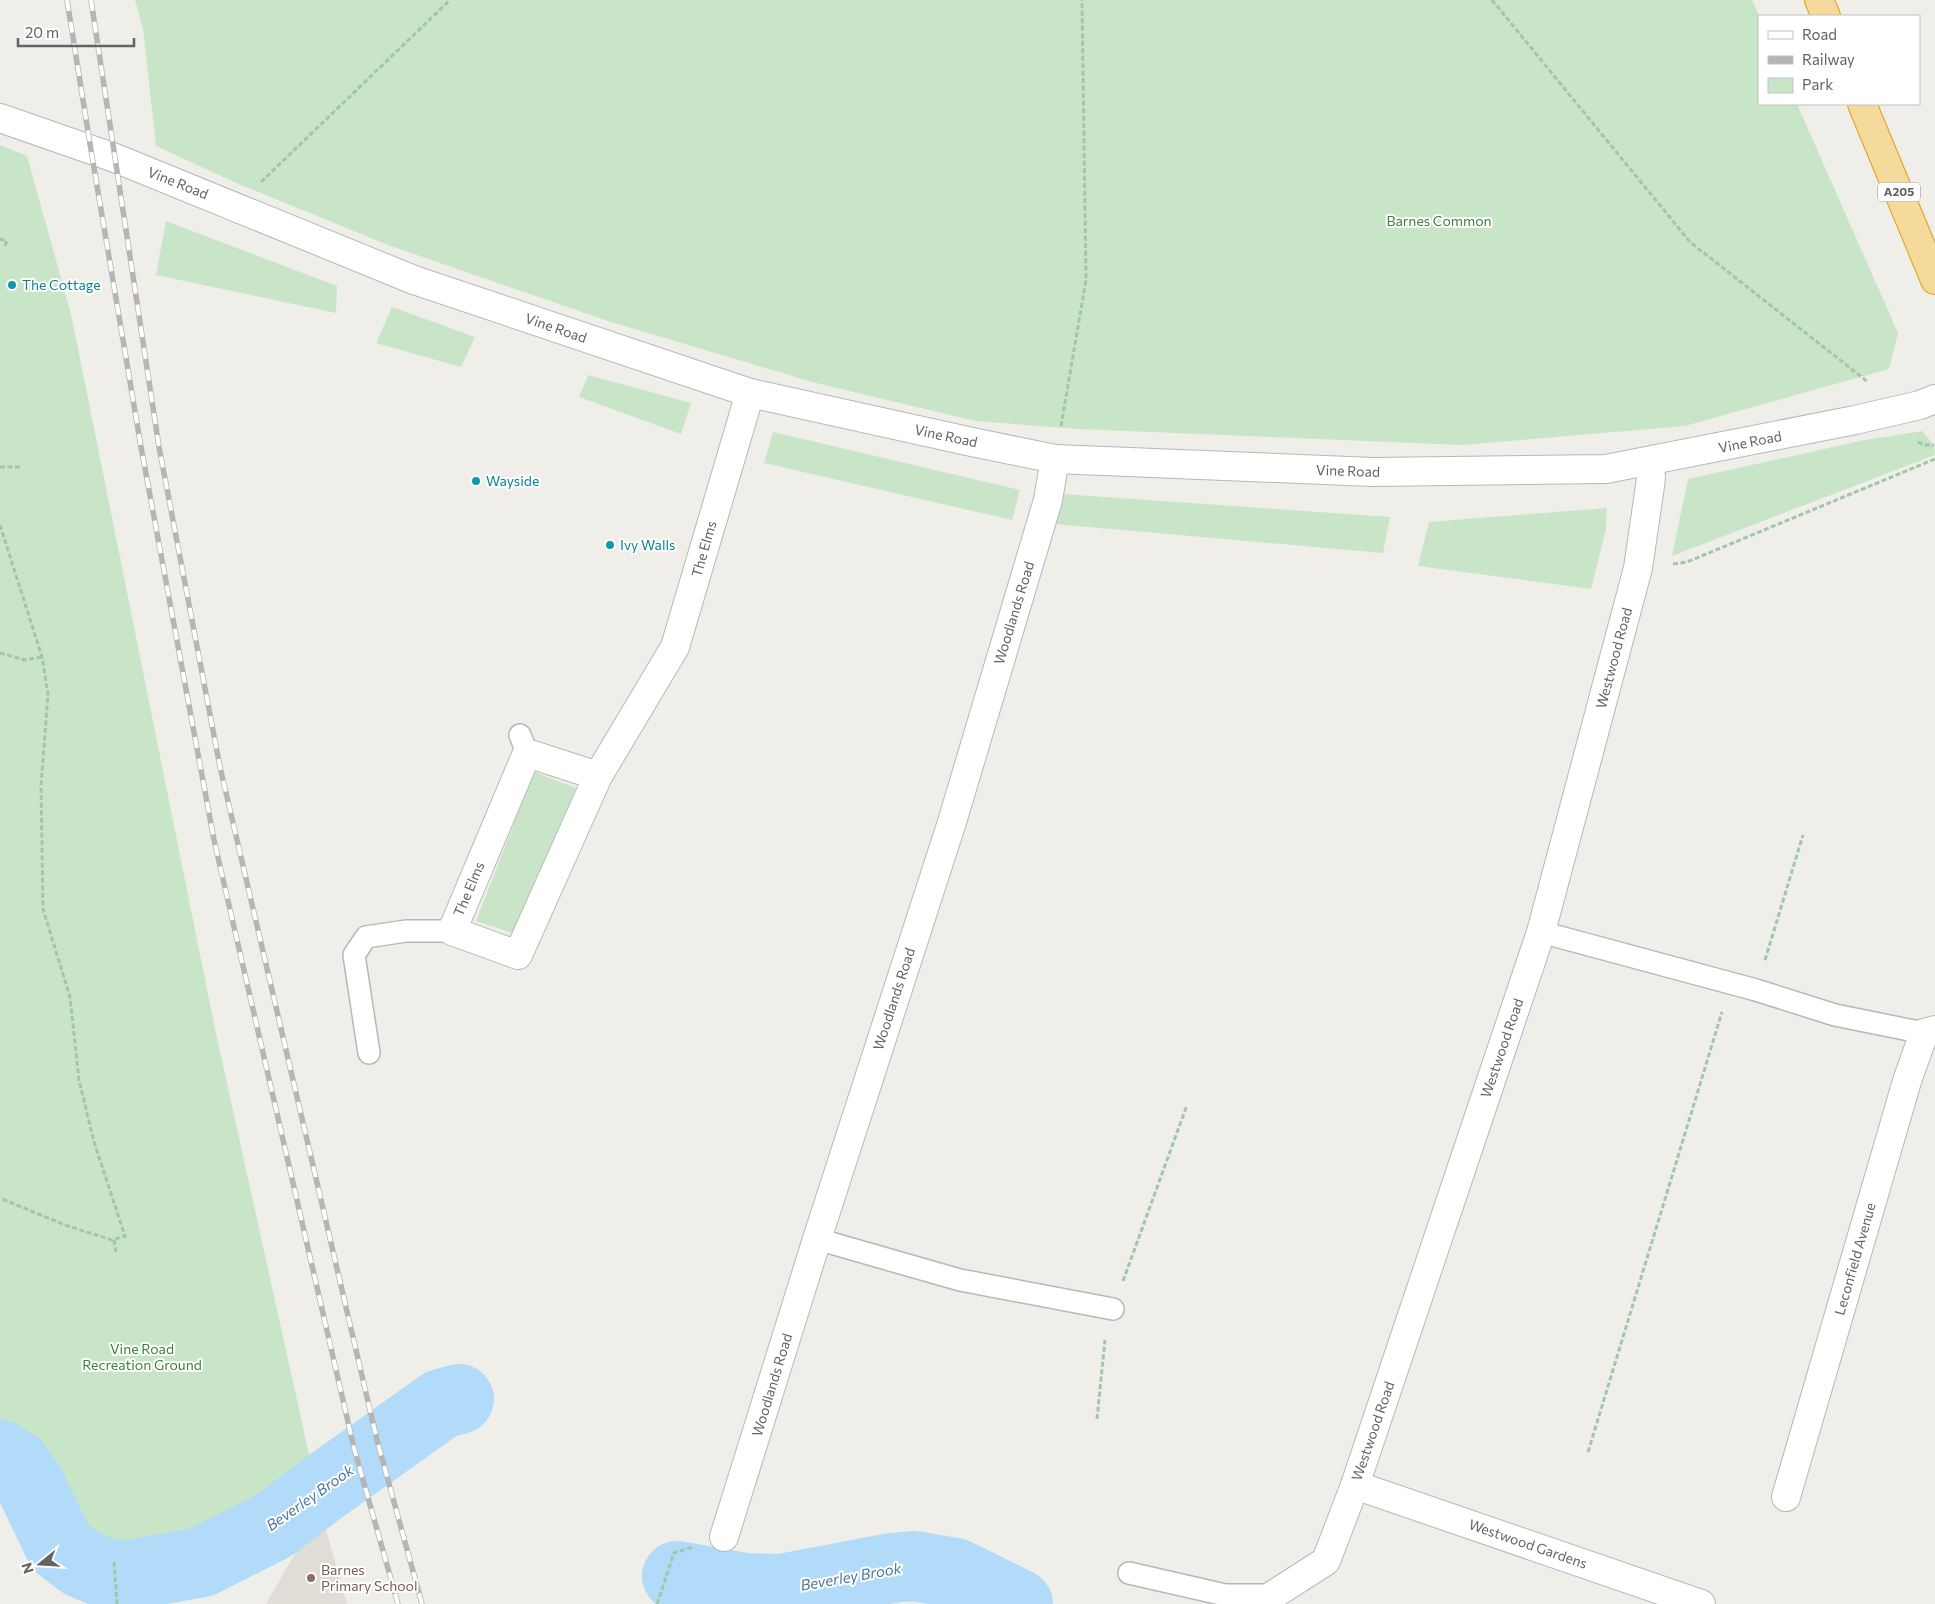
<svg xmlns="http://www.w3.org/2000/svg" width="1935" height="1604" font-family="Commissioner,sans-serif">
  <style>
    .education { fill: #e0ddd7 }
    .green { fill: #c9e5c8 }
    .lines { fill: none; stroke-linecap: round; stroke-linejoin: round }
    .stream { stroke: #b1dbf8; stroke-width: 11 }
    .river { stroke: #b1dbf8; stroke-width: 70 }
    .lane-casing { stroke: #b5b8bb; stroke-width: 24 }
    .street-casing { stroke: #b5b8bb; stroke-width: 30 }
    .highway-casing { stroke: #e49d14; stroke-width: 30 }
    .path { stroke: #a1c6ab; stroke-width: 3; stroke-dasharray: 5 2.5; stroke-linecap: butt }
    .lane { stroke: #fff; stroke-width: 21 }
    .street { stroke: #fff; stroke-width: 28 }
    .highway { stroke: #f4db9c; stroke-width: 28 }
    .rail-casing { stroke: #b4b5b5; stroke-width: 5.5 }
    .rail { stroke: #fff; stroke-width: 4; stroke-dasharray: 11; stroke-linecap: butt }
    .culture-dot { fill: #0f9aa8; stroke: #fff; stroke-width: 2 }
    .education-dot { fill: #8d6e63; stroke: #fff; stroke-width: 2 }
    .labels { text-anchor: middle; stroke-width: 4; stroke-linejoin: round; paint-order: stroke }
    .shield { fill: #fff; stroke: #909295; stroke-width: 1 }
    .shield-label { font-size: 12px; font-weight: bold; fill: #606367 }
    .street-label { font-size: 14px; fill: #606367; stroke: #fff }
    .park-label { font-size: 14px; fill: #3d813e; stroke: #fff }
    .culture-label { font-size: 14px; fill: #0d838f; stroke: #fff; text-anchor: start }
    .education-label { font-size: 14px; fill: #785e54; stroke: #fff; text-anchor: start }
    .water-label { font-size: 15px; font-style: italic; fill: #4a77a2; stroke: #fff }
  </style>
  <rect width="100%" height="100%" fill="#f0eee9"/>
  <polygon class="education" points="321,1512 347,1604 266,1604 296,1552"/>
  <g class="green">
    <polygon points="135,0 1752,0 1759,16 1759,104 1797,104 1898,333 1889,369 1685,426 1462,445 1077,429 975,421 816,383 611,322 388,245 236,183 156,146 143,29"/>
    <polygon points="0,145 27,156 71,314 215,1029 314,1477 241,1527 214,1537 180,1549 149,1554 106,1552 81,1536 70,1521 46,1463 7,1433 0,1430"/>
    <polygon points="166,221 337,286 336,313 156,275"/>
    <polygon points="392,307 475,337 461,367 376,343"/>
    <polygon points="588,375 691,403 681,434 579,397"/>
    <polygon points="1922,431 1934,445 1935,455 1672,556 1688,479 1865,440"/>
    <polygon points="773,432 1020,490 1012,520 764,463"/>
    <polygon points="1062,494 1390,517 1383,553 1054,524"/>
    <polygon points="1607,508 1606,529 1591,589 1418,566 1429,522"/>
    <polygon points="534,772 576,788 512,933 476,921"/>
  </g>
  <g class="lines">
    <polyline class="stream" points="86,1590 104,1585 112,1576"/>
    <g class="river">
      <polyline points="0,1455 17,1466 31,1486 60,1547 81,1563 112,1576 130,1575 202,1562 273,1526 323,1488 441,1404 459,1399"/>
      <polyline points="677,1576 745,1588 782,1589 892,1568 914,1566 955,1573 1018,1604"/>
    </g>
    <defs>
      <g id="lane">
        <polyline points="520,735 527,753"/>
        <polyline points="1541,932 1756,990 1835,1015 1924,1033"/>
        <polyline points="369,1053 354,955 366,937 406,931 452,931"/>
        <polyline points="817,1239 960,1280 1113,1309"/>
        <polyline points="1129,1573 1225,1595 1273,1595"/>
      </g>
      <g id="street">
        <polyline points="0,118 115,158 414,280 750,393 972,442 1055,459 1373,472 1606,469 1855,420 1920,405 1935,399"/>
        <polyline points="598,776 518,955 452,931 527,753 598,776 675,647 750,393"/>
        <polyline points="1355,1485 1701,1604"/>
        <polyline points="1786,1497 1907,1081 1924,1033 1935,1030"/>
        <polyline points="724,1537 817,1239 952,822 1048,500 1055,459"/>
        <polyline points="1273,1595 1326,1561 1355,1485 1541,932 1638,568 1650,486 1651,477 1649,462"/>
      </g>
      <g id="highway">
        <polyline points="1819,0 1826,16"/>
        <polyline points="1862,104 1935,280"/>
      </g>
    </defs>
    <use href="#lane" class="lane-casing"/>
    <use href="#street" class="street-casing"/>
    <use href="#highway" class="highway-casing"/>
    <g class="path">
      <polyline points="1492,0 1690,242 1868,382"/>
      <polyline points="261,182 450,0"/>
      <polyline points="0,239 7,241 4,248"/>
      <polyline points="1061,426 1086,280 1082,0"/>
      <polyline points="1918,442 1924,445 1934,445"/>
      <polyline points="0,467 20,467"/>
      <polyline points="0,525 42,657 48,694 41,786 43,909 70,997 79,1080 94,1142 125,1236 112,1240 65,1225 0,1198"/>
      <polyline points="1673,564 1687,562 1935,459"/>
      <polyline points="0,653 25,660 42,657"/>
      <polyline points="1765,960 1803,835"/>
      <polyline points="114,1240 116,1252"/>
      <polyline points="1123,1281 1187,1105"/>
      <polyline points="1097,1419 1105,1340"/>
      <polyline points="1588,1452 1722,1012"/>
      <polyline points="114,1562 117,1604"/>
      <polyline points="657,1604 674,1553 693,1547"/>
    </g>
    <use href="#lane" class="lane"/>
    <use href="#street" class="street"/>
    <use href="#highway" class="highway"/>
    <defs>
      <g id="rail">
        <polyline points="67,0 91,150 141,447 214,840 354,1448 398,1604"/>
        <polyline points="91,0 159,447 220,767 377,1440 422,1604"/>
      </g>
    </defs>
    <use href="#rail" class="rail-casing"/>
    <use href="#rail" class="rail"/>
  </g>
  <g class="culture-dot">
    <circle cx="12" cy="285" r="5"/>
    <circle cx="476" cy="481" r="5"/>
    <circle cx="610" cy="545" r="5"/>
  </g>
  <circle class="education-dot" cx="311" cy="1578" r="5"/>
  <g class="labels">
    <rect class="shield" x="1878" y="182.5" width="42" height="19" rx="4"/>
    <g class="shield-label">
      <text x="1899" y="196">A205</text>
    </g>
    <g class="street-label">
      <text transform="translate(178 183) rotate(22)" y="5">Vine Road</text>
      <text transform="translate(556 328) rotate(19)" y="5">Vine Road</text>
      <text transform="translate(946 436) rotate(12)" y="5">Vine Road</text>
      <text transform="translate(1750 442) rotate(-11)" y="5">Vine Road</text>
      <text transform="translate(1348 471) rotate(2)" y="5">Vine Road</text>
      <text transform="translate(704 549) rotate(-74)" y="5">The Elms</text>
      <text transform="translate(1014 613) rotate(-73)" y="5">Woodlands Road</text>
      <text transform="translate(1614 658) rotate(-75)" y="5">Westwood Road</text>
      <text transform="translate(469 889) rotate(-67)" y="5">The Elms</text>
      <text transform="translate(894 999) rotate(-72)" y="5">Woodlands Road</text>
      <text transform="translate(1502 1048) rotate(-71)" y="5">Westwood Road</text>
      <text transform="translate(1855 1259) rotate(-74)" y="5">Leconfield Avenue</text>
      <text transform="translate(772 1385) rotate(-73)" y="5">Woodlands Road</text>
      <text transform="translate(1373 1431) rotate(-71)" y="5">Westwood Road</text>
      <text transform="translate(1528 1544) rotate(19)" y="5">Westwood Gardens</text>
    </g>
    <g class="park-label">
      <text x="1439" y="226">Barnes Common</text>
      <text x="142" y="1354">Vine Road<tspan x="142" dy="16">Recreation Ground</tspan></text>
    </g>
    <g class="culture-label">
      <text x="22" y="290">The Cottage</text>
      <text x="486" y="486">Wayside</text>
      <text x="620" y="550">Ivy Walls</text>
    </g>
    <g class="education-label">
      <text x="321" y="1575">Barnes<tspan x="321" dy="16">Primary School</tspan></text>
    </g>
    <g class="water-label">
      <text transform="translate(310 1498) rotate(-35)" y="5">Beverley Brook</text>
      <text transform="translate(851 1577) rotate(-10)" y="5">Beverley Brook</text>
    </g>
  </g>
  <rect x="1758" y="15" width="162" height="90" fill="#ffffff" stroke="#bfc1c2"/>
  <rect x="1768" y="31" width="25" height="8" fill="#ffffff" stroke="#bfc1c2"/>
  <text x="1802" y="40" font-size="15" fill="#606367">Road</text>
  <rect x="1768" y="56" width="25" height="8" fill="#b4b5b5" stroke="#bfc1c2"/>
  <text x="1802" y="65" font-size="15" fill="#606367">Railway</text>
  <rect x="1768" y="78" width="25" height="15" fill="#c9e5c8" stroke="#bfc1c2"/>
  <text x="1802" y="90" font-size="15" fill="#606367">Park</text>
  <g transform="translate(40 1564) rotate(252)" stroke="#ffffff" stroke-width="4" paint-order="stroke">
  <path d="M0-4L9 19L0 12L-9 19Z" fill="#606367"/>
  <text y="-8" font-size="14" font-weight="bold" text-anchor="middle" fill="#606367">N</text>
  </g>
  <path d="M18 38v8h116v-8" fill="none" stroke="#606367" stroke-width="2.5"/>
  <text x="25" y="38" font-size="15" fill="#606367" stroke="#ffffff" stroke-width="4" paint-order="stroke">20 m</text>
</svg>
